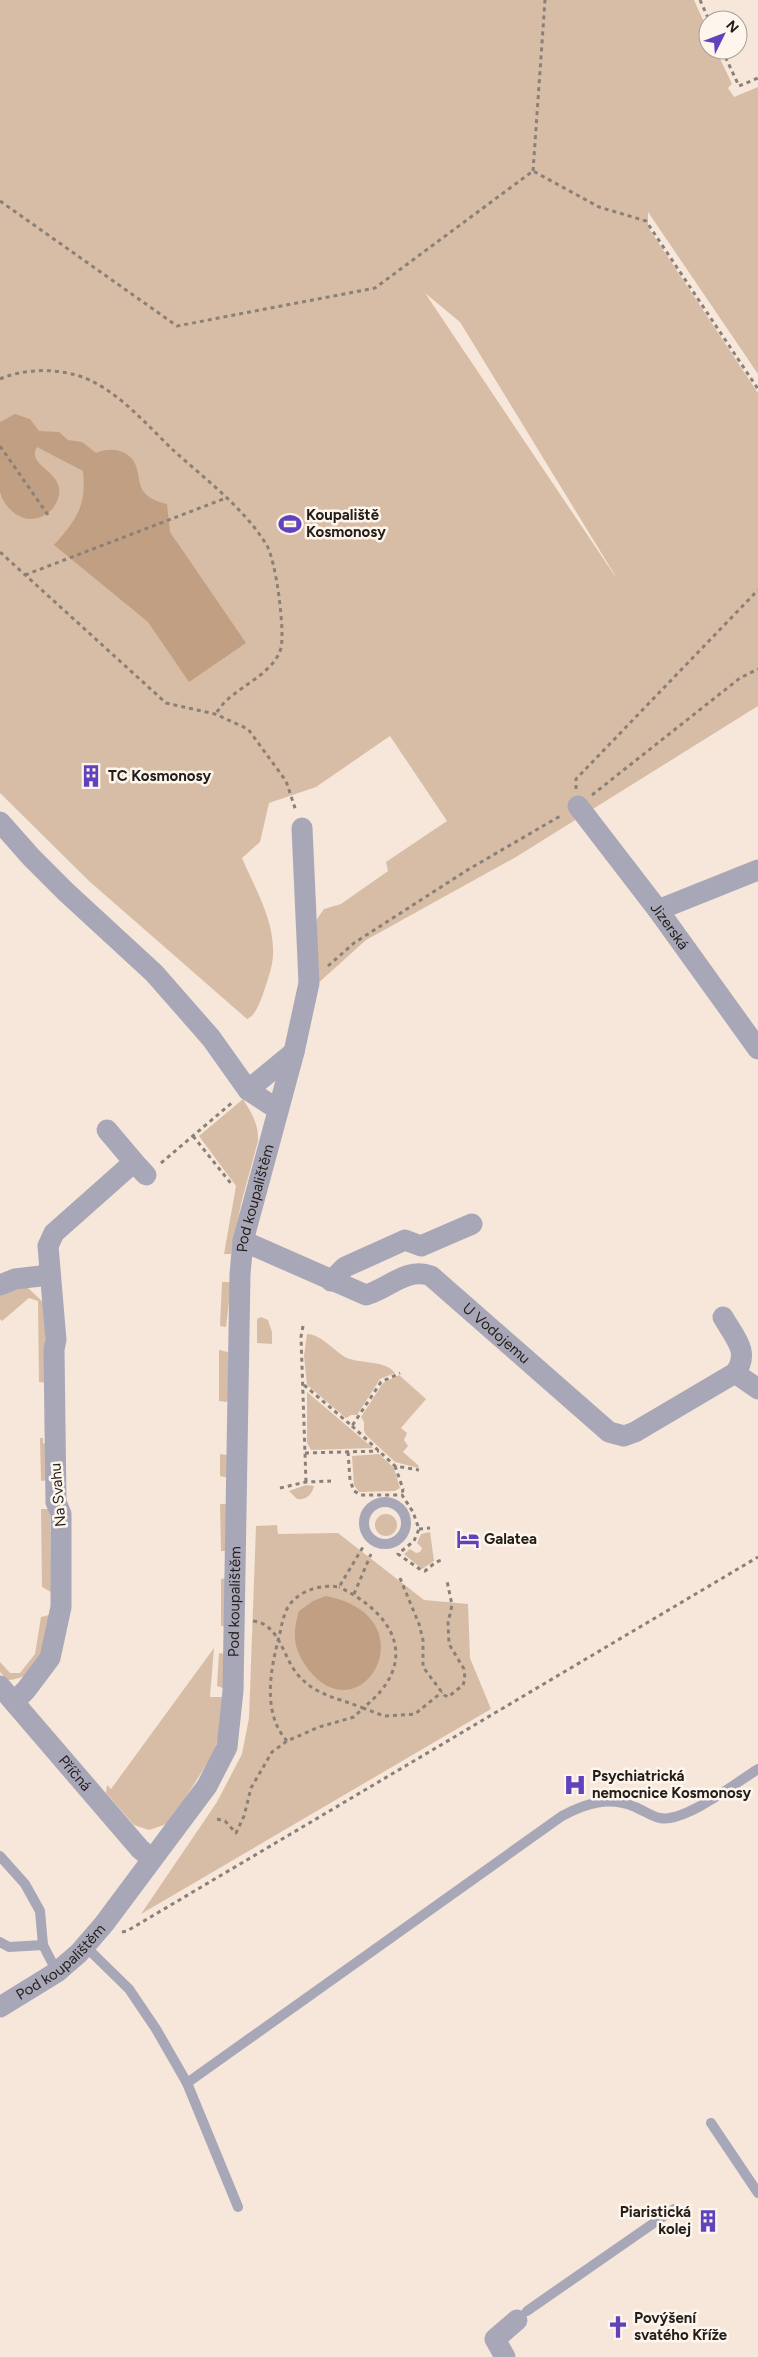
<svg xmlns="http://www.w3.org/2000/svg" width="758" height="2357" font-family="Figtree,sans-serif">
  <style>
    .green { fill: #d8bda6; fill-rule: evenodd }
    .water { fill: #c19f83 }
    .lines { fill: none; stroke-linecap: round; stroke-linejoin: round }
    .path { stroke: #8b8078; stroke-width: 3; stroke-dasharray: 4 4; stroke-linecap: butt }
    .service { stroke: #a8a7b8; stroke-width: 10 }
    .minor { stroke: #a8a7b8; stroke-width: 21 }
    .labels { text-anchor: middle; stroke-width: 5; stroke-linejoin: round; paint-order: stroke }
    .poi-label { font-size: 15px; font-weight: bold; fill: #241e1a; stroke: #fef5ed; text-anchor: start }
    .street-label { font-size: 15px; fill: #241e1a; stroke: #fef5ed }
  </style>
  <rect width="100%" height="100%" fill="#f6e7da"/>
  <g class="green">
    <path d="M0,0h694l14,31v19h8l16,34 -4,4 6,9 24,-10v287l-110,-162v15l110,166v313l-242,151 -150,83 -51,46 -2,-50 4,-17 7,-10 17,-5 47,-33 -2,-9 61,-41 -57,-85 -74,51 -47,16 -9,39 -18,16c12,28 31,60 31,91 1,15 -5,30 -10,45 -3,8 -7,21 -16,25l-158,-138 -89,-88zM425,293l35,29 156,255 -1,-1z"/>
    <path d="M243,1099c8,13 16,25 15,42l-17,63 -10,50h-7l12,-68 -37,-50z"/>
    <polygon points="222,1282 229,1282 231,1285 226,1327 220,1326"/>
    <polygon points="16,1288 28,1288 44,1303 47,1383 39,1382 38,1301 29,1298 2,1321 0,1319 0,1294"/>
    <polygon points="261,1317 268,1320 272,1332 272,1344 257,1343 257,1319"/>
    <path d="M307,1334c14,0 28,18 40,24 15,6 38,2 48,15l-15,6 -23,36h-6l-5,3 -39,-33 -3,-29z"/>
    <polygon points="219,1350 228,1352 229,1400 226,1402 219,1401"/>
    <polygon points="399,1375 426,1399 401,1428 407,1433 404,1440 408,1446 403,1452 419,1466 418,1468 395,1462 366,1435 364,1431 364,1422 361,1417 383,1383"/>
    <polygon points="307,1392 373,1448 311,1450 307,1443"/>
    <polygon points="40,1438 43,1438 43,1443 49,1444 49,1480 41,1481"/>
    <polygon points="220,1454 227,1455 229,1478 220,1476"/>
    <polygon points="379,1454 394,1468 400,1488 395,1491 359,1492 354,1485 352,1456"/>
    <path d="M306,1485l8,1c-2,9 -8,14 -17,13l-8,-8z"/>
    <polygon points="220,1504 227,1504 226,1551 221,1551"/>
    <polygon points="41,1509 50,1509 51,1592 42,1587"/>
    <circle cx="386" cy="1525" r="11"/>
    <polygon points="277,1525 278,1534 338,1533 424,1600 468,1604 470,1658 491,1709 141,1914 217,1802 242,1754 249,1718 256,1526"/>
    <polygon points="430,1532 434,1561 422,1569 404,1554 410,1549 416,1553 420,1552 422,1548 417,1543 421,1534"/>
    <polygon points="226,1578 227,1626 221,1626 221,1579"/>
    <path d="M53,1614c-7,29 -10,65 -46,66l-7,-8v-10l10,11h10l15,-19 6,-37z"/>
    <polygon points="214,1648 210,1697 222,1697 218,1739 213,1754 172,1819 164,1825 149,1830 134,1825 106,1793 107,1785 111,1789"/>
    <polygon points="219,1653 224,1654 223,1688 217,1686"/>
  </g>
  <g class="water">
    <path d="M15,414l15,5 9,12 20,1 9,8 14,2 14,11c16,-7 36,-3 41,16 2,7 2,16 6,22 6,8 15,11 24,13l3,28 76,111 -57,39 -41,-60 -94,-77c22,-25 33,-39 29,-74l-46,-24c-13,21 37,25 18,58 -5,9 -15,14 -26,14 -13,-1 -27,-15 -29,-28 0,-18 0,-50 0,-69z"/>
    <path d="M326,1596c106,21 35,142 -18,73 -15,-20 -16,-35 -9,-58l14,-10z"/>
  </g>
  <g class="lines">
    <g class="path">
      <polyline points="700,0 709,20"/>
      <polyline points="722,50 739,86 758,78"/>
      <polyline points="533,171 545,0"/>
      <polyline points="0,201 177,326 375,288 533,171 599,207 646,221 758,389"/>
      <path d="M0,379c25,-11 59,-11 85,-1 34,14 62,47 88,72 32,29 70,57 93,94 10,15 19,86 15,104 -6,23 -38,37 -54,52 -5,4 -8,10 -12,14"/>
      <polyline points="0,446 48,515"/>
      <polyline points="0,552 166,703 215,714 248,729 286,781 296,811"/>
      <polyline points="25,575 226,498"/>
      <polyline points="576,789 576,779 758,590"/>
      <polyline points="592,795 740,678 758,669"/>
      <polyline points="328,966 354,943 469,869 562,815"/>
      <polyline points="193,1136 233,1186"/>
      <polyline points="161,1163 234,1101"/>
      <polyline points="303,1326 301,1337 306,1482"/>
      <polyline points="304,1385 352,1426 381,1382 400,1373"/>
      <polyline points="352,1426 395,1466 419,1470"/>
      <polyline points="348,1452 350,1480 354,1491 361,1495 402,1495 413,1512 419,1529 414,1541 398,1554 421,1570 425,1571 436,1562 442,1560"/>
      <polyline points="305,1453 379,1451"/>
      <polyline points="395,1466 403,1489 402,1495"/>
      <polyline points="280,1488 306,1482 331,1481"/>
      <polyline points="419,1529 430,1528"/>
      <polyline points="400,1578 419,1624 423,1640 423,1667 444,1695 448,1697 463,1685 465,1679 464,1669 449,1644 448,1623 452,1605 447,1581"/>
      <polyline points="354,1594 371,1554"/>
      <path d="M253,1621c27,3 30,37 45,54 18,21 41,23 65,33 57,-45 34,-93 -24,-121"/>
      <path d="M287,1741c-26,-29 -16,-74 -7,-108 2,-10 4,-21 10,-29 11,-14 32,-20 49,-17l24,-40"/>
      <polyline points="217,1819 225,1821 236,1833 244,1816 251,1788 272,1752 287,1741 319,1727 354,1717 363,1708 384,1716 415,1714 442,1692"/>
      <polyline points="122,1932 127,1931 758,1557"/>
    </g>
    <g class="service">
      <circle cx="385" cy="1523" r="21"/>
      <polyline points="0,1856 25,1884 40,1911 43,1945 57,1972"/>
      <polyline points="0,1942 9,1947 43,1945"/>
      <polyline points="85,1946 129,1989 156,2029 187,2083 238,2207"/>
      <path d="M187,2083l375,-267c24,-13 47,-20 73,-9 8,3 17,10 25,11 24,5 76,-35 98,-49"/>
      <polyline points="711,2123 758,2193"/>
      <polyline points="527,2311 674,2209"/>
    </g>
    <g class="minor">
      <path id="s1" d="M578,806l80,104 100,139"/>
      <polyline points="0,822 31,857 66,892 154,973 211,1038 248,1090 277,1109"/>
      <polyline points="658,910 758,870"/>
      <polyline points="248,1090 294,1052"/>
      <polyline points="107,1130 134,1162"/>
      <path id="s2" d="M243,1241l123,54c23,-7 41,-28 65,-19l178,156 15,4 11,-4 100,-59c16,-21 -1,-36 -12,-56"/>
      <polyline points="331,1281 345,1267 405,1240 421,1246 472,1224"/>
      <polyline points="0,1285 15,1279 49,1275"/>
      <polyline points="735,1373 758,1389"/>
      <path id="s3" d="M0,1686l140,163 12,10"/>
      <polyline points="14,1702 26,1690 50,1658 61,1607 61,1514 56,1502 54,1349 56,1340 48,1246 54,1233 134,1162 146,1175"/>
      <path id="s4" d="M0,2007l57,-35 22,-19 25,-29 103,-138 20,-39 6,-56 7,-417 3,-33 51,-189 15,-69 -7,-155"/>
      <polyline points="505,2357 495,2339 517,2320"/>
    </g>
  </g>
  <defs>
    <symbol id="stadium-bare" viewBox="-9 -9 18 18"><path d="M0-5a6.5 5 0 1 0 0 10a6.5 5 0 1 0 0-10ZM-3.5-1.8h7v3.6h-7Z" fill="#6043bc" stroke="#fef5ed" stroke-width="2.5" paint-order="stroke"/></symbol>
    <symbol id="building-bare" viewBox="-9 -9 18 18"><path d="M-4-6H4V6H1V3H-1V6H-4ZM-2.5-4.3h1.7v1.8h-1.7ZM.8-4.3h1.7v1.8H.8ZM-2.5-1h1.7V.8h-1.7ZM.8-1h1.7V.8H.8Z" fill="#6043bc" stroke="#fef5ed" stroke-width="2.5" paint-order="stroke"/></symbol>
    <symbol id="hotel-bare" viewBox="-9 -9 18 18"><path d="M-6-4.5h1.5V1H6V5H4.5V3h-9V5H-6ZM-4 0a1.8 1.8 0 1 1 3.6 0ZM.5 0V-2.5h3Q6-2.5 6 0Z" fill="#6043bc" stroke="#fef5ed" stroke-width="2.5" paint-order="stroke"/></symbol>
    <symbol id="hospital-bare" viewBox="-9 -9 18 18"><path d="M-5-5h3v3.5h4V-5h3V5h-3V1.5h-4V5h-3Z" fill="#6043bc" stroke="#fef5ed" stroke-width="2.5" paint-order="stroke"/></symbol>
    <symbol id="church-bare" viewBox="-9 -9 18 18"><path d="M-1.2-6h2.4v3.5h3.3v2.4h-3.3V6h-2.4V-.1h-3.3v-2.4h3.3Z" fill="#6043bc" stroke="#fef5ed" stroke-width="2.5" paint-order="stroke"/></symbol>
  </defs>
  <g fill-rule="evenodd">
    <use href="#stadium-bare" x="274" y="508" width="32" height="32"/>
    <use href="#building-bare" x="75" y="760" width="32" height="32"/>
    <use href="#hotel-bare" x="452" y="1523" width="32" height="32"/>
    <use href="#hospital-bare" x="559" y="1769" width="32" height="32"/>
    <use href="#building-bare" x="692" y="2205" width="32" height="32"/>
    <use href="#church-bare" x="602" y="2311" width="32" height="32"/>
  </g>
  <g class="labels">
    <g class="poi-label">
      <text x="306" y="520">Koupaliště<tspan x="306" dy="17">Kosmonosy</tspan></text>
      <text x="108" y="781">TC Kosmonosy</text>
      <text x="484" y="1544">Galatea</text>
      <text x="592" y="1781">Psychiatrická<tspan x="592" dy="17">nemocnice Kosmonosy</tspan></text>
      <text x="691" y="2217" text-anchor="end">Piaristická<tspan x="691" dy="17">kolej</tspan></text>
      <text x="634" y="2323">Povýšení<tspan x="634" dy="17">svatého Kříže</tspan></text>
    </g>
    <g class="street-label">
      <text dy="5" stroke="none"><textPath href="#s1" startOffset="151">Jizerská</textPath></text>
      <text dy="5" stroke="none"><textPath href="#s4" startOffset="901">Pod koupalištěm</textPath></text>
      <text dy="5" stroke="none"><textPath href="#s2" startOffset="291">U Vodojemu</textPath></text>
      <text transform="translate(58 1495) rotate(-95)" y="5">Na Svahu</text>
      <text dy="5" stroke="none"><textPath href="#s4" startOffset="496">Pod koupalištěm</textPath></text>
      <text dy="5" stroke="none"><textPath href="#s3" startOffset="115">Příčná</textPath></text>
      <text dy="5" stroke="none"><textPath href="#s4" startOffset="76">Pod koupalištěm</textPath></text>
    </g>
  </g>
  <g transform="translate(723 35) rotate(48)"><circle r="24" fill="#fef5ed" stroke="#a79f99"/>
  <path d="M0-4L9 19L0 12L-9 19Z" fill="#6043bc"/>
  <text y="-8" font-size="14" font-weight="bold" text-anchor="middle" fill="#241e1a">N</text>
  </g>
</svg>
